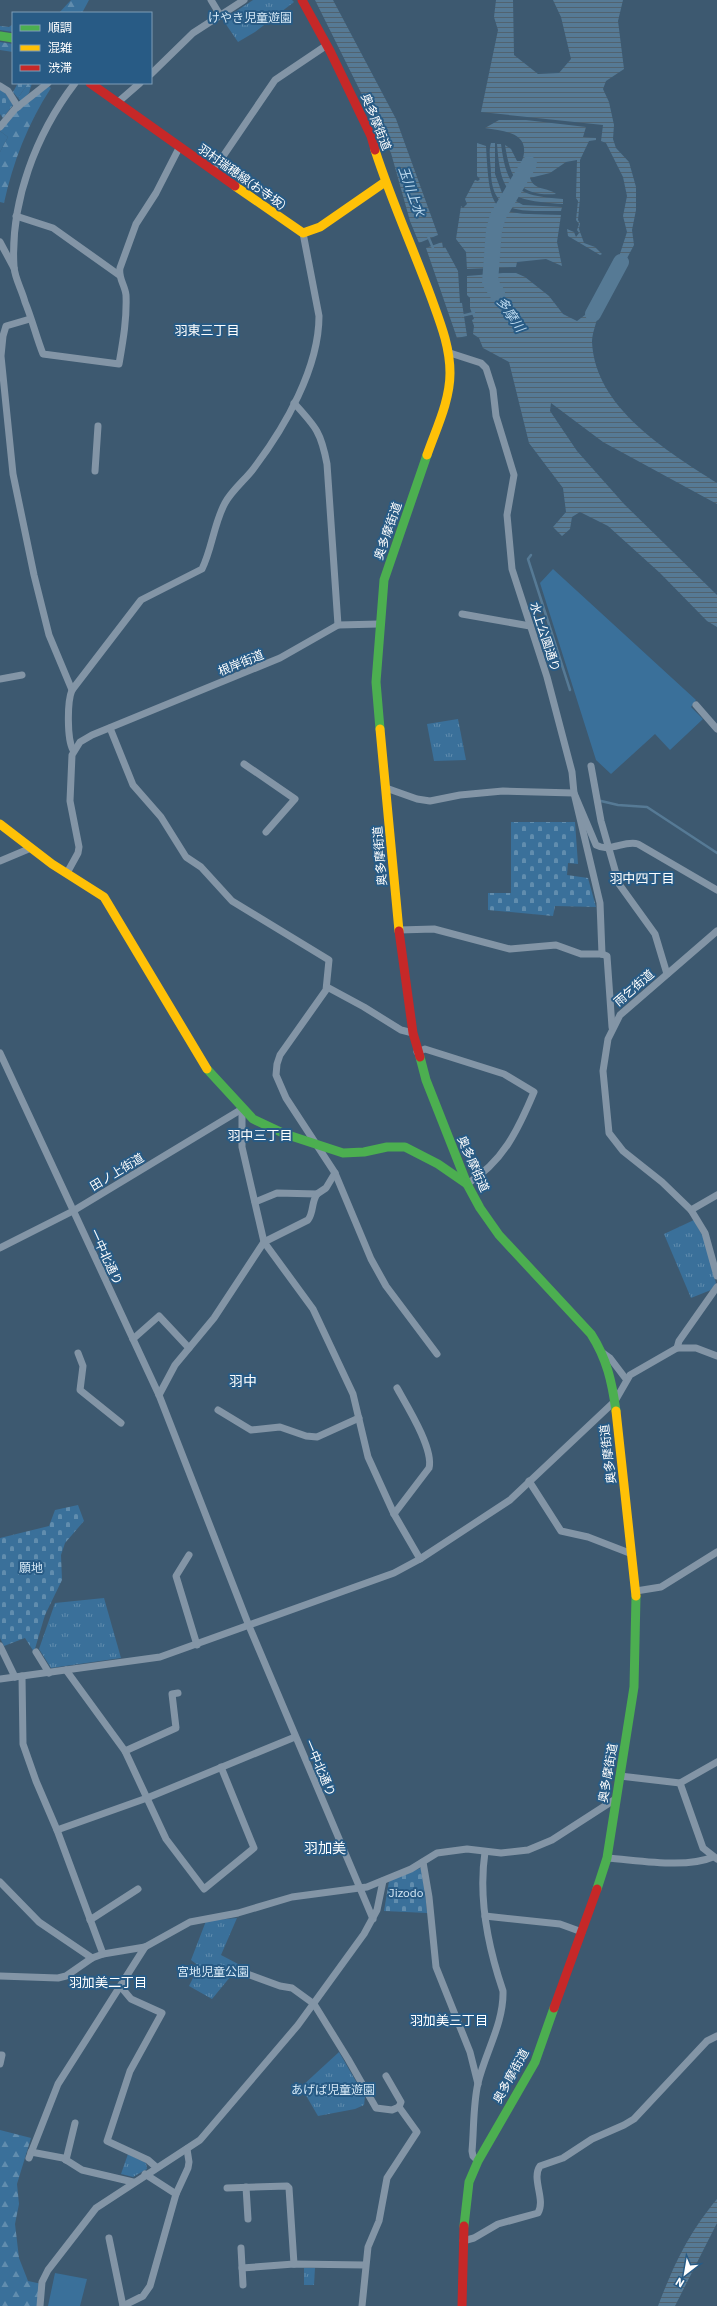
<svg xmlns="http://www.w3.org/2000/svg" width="717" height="2306" font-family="'IBM Plex Sans','Noto Sans JP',sans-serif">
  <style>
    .green { fill: #3a709a }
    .forest { fill: url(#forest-firs) }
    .cemetery { fill: url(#cemetery-stones) }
    .park { fill: url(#park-tufts) }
    .water { fill: url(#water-rules) }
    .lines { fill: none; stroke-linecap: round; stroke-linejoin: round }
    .stream { stroke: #567a95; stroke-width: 2.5 }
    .river { stroke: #567a95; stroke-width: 16 }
    .street { stroke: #8395a6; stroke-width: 7 }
    .fast { stroke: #4caf50; stroke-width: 9 }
    .slow { stroke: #ffc107; stroke-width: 9 }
    .jam { stroke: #c62828; stroke-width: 9 }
    .labels { text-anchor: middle; stroke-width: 4; stroke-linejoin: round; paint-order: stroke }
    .park-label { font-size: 12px; fill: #d5e8f6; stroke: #285b85 }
    .street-label { font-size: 12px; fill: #fff; stroke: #285b85 }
    .water-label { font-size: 13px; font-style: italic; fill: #bddaef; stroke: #285b85 }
    .neighbourhood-label { font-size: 13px; fill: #fff; stroke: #285b85 }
    .quarter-label { font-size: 14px; fill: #fff; stroke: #285b85 }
  </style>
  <defs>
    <pattern id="forest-firs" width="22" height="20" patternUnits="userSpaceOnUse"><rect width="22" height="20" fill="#3a709a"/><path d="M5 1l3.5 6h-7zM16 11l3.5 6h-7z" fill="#618dae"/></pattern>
    <pattern id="cemetery-stones" width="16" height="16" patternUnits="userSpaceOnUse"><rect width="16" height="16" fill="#3a709a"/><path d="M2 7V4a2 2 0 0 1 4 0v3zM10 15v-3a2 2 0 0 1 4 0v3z" fill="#618dae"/></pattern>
    <pattern id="park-tufts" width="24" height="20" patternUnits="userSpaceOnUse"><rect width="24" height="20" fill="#3a709a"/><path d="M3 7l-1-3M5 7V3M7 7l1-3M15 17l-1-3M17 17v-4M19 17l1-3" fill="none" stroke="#618dae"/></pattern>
    <pattern id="water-rules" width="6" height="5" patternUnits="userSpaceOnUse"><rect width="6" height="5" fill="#567a95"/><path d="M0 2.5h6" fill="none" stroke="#516370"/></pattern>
  </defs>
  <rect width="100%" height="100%" fill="#3d5970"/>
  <g class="green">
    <polygon points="0,131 8,137 0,152"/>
    <polygon points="553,569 696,700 691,707 703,719 670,750 655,734 611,774 596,760 540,583"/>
    <polygon points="55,2273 87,2279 80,2306 48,2306"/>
  </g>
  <g class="forest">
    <polygon points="71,0 89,0 82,13 59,13"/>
    <polygon points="13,24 13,32 0,30 0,26 9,27"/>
    <polygon points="0,42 13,44 13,52 0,50"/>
    <polygon points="28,83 32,83 29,93 21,102 18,98"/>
    <path d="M48,86l3,2c-23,35 -38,74 -47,115l-4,-1v-50l8,-15 -8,-6 18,-21z"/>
    <polygon points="0,2130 31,2138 17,2184 19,2204 15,2224 19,2258 28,2281 42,2284 40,2306 0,2306"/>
  </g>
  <g class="cemetery">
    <polygon points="18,83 28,83 18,98 13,92"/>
    <polygon points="0,89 6,94 13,105 3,118 0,114"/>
    <polygon points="511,822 575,822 578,864 568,863 567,875 588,878 596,907 555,906 553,916 488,910 488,893 511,893"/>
    <polygon points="78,1505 84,1521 65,1543 61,1555 62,1580 45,1615 34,1652 25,1638 4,1646 0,1638 0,1538 49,1526 55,1510"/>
    <polygon points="423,1867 427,1913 384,1911 389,1881"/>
  </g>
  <g class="park">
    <polygon points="253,0 292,0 294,2 255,32 238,42 223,20"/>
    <polygon points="458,719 466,760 434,761 427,724"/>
    <polygon points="694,1220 703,1237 716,1283 711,1290 691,1298 664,1234"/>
    <polygon points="104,1598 121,1658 51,1668 39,1649 55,1603"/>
    <polygon points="237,1918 221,1955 240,1965 212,1999 189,1986 199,1966 191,1960 206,1921"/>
    <polygon points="339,2052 365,2097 364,2105 355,2109 318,2116 301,2087"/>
    <polygon points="128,2154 146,2163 147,2169 133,2177 121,2174"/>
    <polygon points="304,2268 315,2268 314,2285 304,2285"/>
  </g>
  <g class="water">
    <polygon points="315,0 333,0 396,119 438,235 419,243 410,221 391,153"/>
    <polygon points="496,0 513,0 514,55 538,74 559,73 571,59 561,17 553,0 623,0 618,21 624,69 606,81 603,89 609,102 614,125 613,139 616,148 629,162 636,187 636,210 632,230 634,245 624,264 618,260 627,232 623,216 627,196 623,177 606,143 601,141 603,125 481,112 498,30 494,17"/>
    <path d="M499,120h27l60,7 -3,10 13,1v2l-7,1 -9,19v38l-2,22 2,3 -1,6 5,14 11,4 7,7 -2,1 -32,-19 -1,-7 7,3 2,5 3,-4 -2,-3 2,-6 -3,-4 2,-19 -2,-3 1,-38 -11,2 -16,11 -20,5c4,13 18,9 26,16 -38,3 -46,-17 -51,-49l6,4 6,12h5c10,-28 -17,-30 -37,-33z"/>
    <path d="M477,143l9,3c4,72 6,67 75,69l-4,27 5,24 -16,-7 -29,3 -1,5 -49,2 -1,-17 -10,-13 5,-33 2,2 4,-4 -2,-5 10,-19 3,1 2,-2 -3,-3z"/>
    <path d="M491,143h4v31l7,19 21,12 39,2 -1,4c-33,-1 -68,7 -70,-37 0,-10 -3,-22 0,-31z"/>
    <path d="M497,144h4c6,48 18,51 62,55v5c-52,-4 -62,-6 -66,-60z"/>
    <polygon points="442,242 443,248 445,247 458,271 460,303 462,303 467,336 457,338 426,248"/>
    <path d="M503,273h13l9,4 24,19 14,18 14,7 12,-9 9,3c-2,9 -6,19 -6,27 3,66 75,109 125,141v21l-114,-62 -52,-39 -1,8 27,40 47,53 93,91v32l-10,-6 -47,-48 -52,-47 -28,-14 -8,5 -2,12 -8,7 -9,-9 13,-15 -3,-24 -34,-45 -20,-81 -26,-14 -4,-10 -6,-4 1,-8 -2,-6 2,-1 -4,-11v-10l-3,-3v-19z"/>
    <path d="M717,2199v24l-42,83h-17c16,-42 30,-72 59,-107z"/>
  </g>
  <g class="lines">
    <g class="stream">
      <polyline points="428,236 433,248"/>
      <polyline points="461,316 474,313"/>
      <polyline points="531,555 528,559 570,690"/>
      <polyline points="601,801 618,805 647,807 717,853"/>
    </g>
    <g class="river">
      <polyline points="497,293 490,282 494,230 498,216 529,164"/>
      <polyline points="593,314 621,262"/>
    </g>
    <g class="street">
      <polyline points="211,0 220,15"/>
      <polyline points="151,74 193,33 244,0"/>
      <path d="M75,83c-39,51 -65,119 -61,184 1,12 8,23 11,35 7,17 11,34 18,52l76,10c4,-23 8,-45 7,-69 -1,-10 -8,-17 -6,-27l16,-44 20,-31 23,-45"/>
      <polyline points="0,86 8,91 18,107"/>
      <polyline points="117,103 140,83"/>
      <polyline points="0,127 15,109 48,83"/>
      <polyline points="213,171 275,80 327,45"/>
      <polyline points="16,216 53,228 119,275"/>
      <polyline points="0,242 14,268"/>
      <polyline points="30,319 6,326 3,336 1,356 13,474 34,575 49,635 72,690"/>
      <polyline points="450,353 481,363 486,368 493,390 496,416 514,475 507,515 512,569 547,677 572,772 574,793 600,903 602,954"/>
      <path d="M294,403c22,24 27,29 33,61l11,161"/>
      <polyline points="95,471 98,426"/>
      <polyline points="462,614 530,626"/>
      <polyline points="0,679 22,675"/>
      <polyline points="696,705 717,729"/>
      <polyline points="110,728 133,785 161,817 186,857 201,867 232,901 329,960 326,990 280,1055 277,1064 276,1075 286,1098 335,1173 371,1259 386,1286 437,1354"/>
      <path d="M73,750c-6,-11 -6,-48 -1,-60l69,-90 61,-31c10,-20 12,-46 23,-66 7,-13 20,-23 29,-35 31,-41 65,-100 65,-152l-16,-83"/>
      <polyline points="244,764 295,799 266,832"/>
      <polyline points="591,766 601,821 619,884 655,934 667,974"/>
      <path d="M386,788l31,11 13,2 30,-6 43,-4 71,2 22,52c14,8 28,-5 42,-1l79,46"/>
      <polyline points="0,861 31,848"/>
      <polyline points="67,873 78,853 79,847 70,801 72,755 80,742 92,735 280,658 338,625 379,624"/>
      <polyline points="399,930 434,929 510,949 556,945 581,954 602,954"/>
      <polyline points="717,931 620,1015 608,1039 603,1071 609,1133 623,1151 662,1182 691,1210 705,1233 717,1276"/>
      <polyline points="602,954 607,956 612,1027"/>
      <polyline points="327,987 364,1007 401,1030 413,1033"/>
      <path d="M417,1052l8,-3 79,25 30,18c-16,38 -31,70 -67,92"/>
      <polyline points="0,1053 159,1395 249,1626 373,1919"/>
      <polyline points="242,1109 242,1147 264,1242 313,1309 353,1394 368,1457 394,1514 420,1559"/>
      <polyline points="255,1202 277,1193 317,1194 326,1188 335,1173"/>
      <polyline points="691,1210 717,1195"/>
      <polyline points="0,1248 73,1211 242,1109"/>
      <polyline points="133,1339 159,1316 189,1348"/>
      <polyline points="677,1348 679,1341 717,1287"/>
      <polyline points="78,1353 83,1366 80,1390 121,1423"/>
      <polyline points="603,1353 610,1358 626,1379"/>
      <path d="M159,1395l16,-30 39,-47 50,-76 44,-22c6,-8 3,-17 9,-26"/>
      <polyline points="218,1410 251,1430 280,1427 306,1436 317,1437 359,1418"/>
      <polyline points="529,1481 561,1531 588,1537 632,1554"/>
      <path d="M394,1514l35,-46c5,-19 -22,-62 -32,-80"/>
      <polyline points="189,1555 176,1576 197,1645"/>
      <polyline points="636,1591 661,1587 717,1552"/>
      <polyline points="0,1646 15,1677"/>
      <polyline points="36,1652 49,1673"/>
      <polyline points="66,1670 125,1751 166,1839 204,1889 254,1848 221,1767"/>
      <polyline points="22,1676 23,1744 36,1781 57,1830 103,1954"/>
      <polyline points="0,1679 160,1657 394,1573 420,1559 510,1500 615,1401 630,1375 677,1348 696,1348 717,1356"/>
      <polyline points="125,1751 176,1728 172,1694 178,1693"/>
      <polyline points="620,1776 680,1783 703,1848 717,1859"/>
      <polyline points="680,1783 717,1762"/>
      <polyline points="57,1830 147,1798 295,1737"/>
      <path d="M607,1858c30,2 79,11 106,-1"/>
      <polyline points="423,1862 429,1897 436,1967 470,2052 478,2084"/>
      <polyline points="0,1882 39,1922 92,1958"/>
      <polyline points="485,1916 560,1924 582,1932"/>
      <polyline points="90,1920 138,1889"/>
      <polyline points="242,1972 280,1986 292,1988 314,2004 348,2059 376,2108 392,2110 399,2107"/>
      <polyline points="0,1976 58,1978 66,1976 92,1958 103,1954 145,1947 190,1922 238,1913 292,1897 367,1887 411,1869 437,1853 467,1849 501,1853 528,1850 552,1840 614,1800"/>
      <polyline points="121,1987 131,1999 162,2013 130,2071 107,2141 148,2160 156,2167"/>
      <polyline points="0,2055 2,2055 0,2064"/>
      <polyline points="31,2152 63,2158 82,2170 133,2182"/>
      <polyline points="29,2158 58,2084 145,1947"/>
      <polyline points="66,2160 75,2123"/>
      <path d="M478,2161l-5,-5 -1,-5c2,-22 1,-46 6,-68 7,-30 26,-60 25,-92 -15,-44 -25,-92 -18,-139"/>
      <polyline points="145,2174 176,2194"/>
      <polyline points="246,2187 248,2219"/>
      <polyline points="227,2188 287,2186 289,2188 294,2264"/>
      <polyline points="109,2238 123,2306"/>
      <path d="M463,2241l11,-3 24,-14 40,-11c8,-14 -7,-34 2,-47l23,-8 29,-19 32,-14 10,-6 73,-78 10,-5"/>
      <polyline points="241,2248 243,2285"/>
      <polyline points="242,2268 294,2264 365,2265"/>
      <polyline points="40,2306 42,2282 48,2270 96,2208 200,2140 298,2025 364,1934 377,1910 383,1881"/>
      <polyline points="123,2306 143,2296 150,2286 176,2194 188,2168 189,2162 187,2149"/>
      <polyline points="362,2306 368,2247 379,2221 387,2178 417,2132 399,2107 401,2102 386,2076"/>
    </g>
    <g class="fast">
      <polyline points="0,36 13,38"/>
      <polyline points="380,729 376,682 384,580 427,455"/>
      <path d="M420,1057l6,23 41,104 13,24 19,27 92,99c16,25 21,48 25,77"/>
      <polyline points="207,1069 253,1119 285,1134 343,1153 364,1152 387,1147 405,1147 438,1164 467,1184"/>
      <polyline points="597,1889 607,1858 634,1687 636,1596"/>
      <polyline points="464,2226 469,2182 478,2161 535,2062 554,2008"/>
    </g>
    <g class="slow">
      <path d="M375,150c16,50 38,98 56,147 9,25 19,49 19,76 0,28 -14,56 -23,82"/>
      <polyline points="235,186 303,233 320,227 385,182"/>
      <polyline points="380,729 399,931"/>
      <polyline points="0,824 52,864 104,897 207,1069"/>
      <polyline points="616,1411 636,1596"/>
    </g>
    <g class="jam">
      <polyline points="302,0 330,51 371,136 375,150"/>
      <polyline points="90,83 235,186"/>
      <polyline points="399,931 413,1033 420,1057"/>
      <polyline points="554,2008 597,1889"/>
      <polyline points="462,2306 464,2226"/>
    </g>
  </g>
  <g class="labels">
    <g class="park-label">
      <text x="250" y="22">けやき児童遊園</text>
      <text x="31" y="1572">願地</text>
      <text x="406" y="1897">Jizodo</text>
      <text x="213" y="1976">宮地児童公園</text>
      <text x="333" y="2094">あげば児童遊園</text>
    </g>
    <g class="street-label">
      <text transform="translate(376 122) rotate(68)" y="4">奥多摩街道</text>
      <text transform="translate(242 177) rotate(35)" y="4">羽村瑞穂線(お寺坂)</text>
      <text transform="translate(388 531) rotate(-71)" y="4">奥多摩街道</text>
      <text transform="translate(545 637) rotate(72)" y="4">水上公園通り</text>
      <text transform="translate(241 663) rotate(-22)" y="4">根岸街道</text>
      <text transform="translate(380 856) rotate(-95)" y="4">奥多摩街道</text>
      <text transform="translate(634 988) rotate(-41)" y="4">雨乞街道</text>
      <text transform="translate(473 1164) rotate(66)" y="4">奥多摩街道</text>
      <text transform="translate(117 1172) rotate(-31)" y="4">田ノ上街道</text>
      <text transform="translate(106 1257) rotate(65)" y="4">一中北通り</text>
      <text transform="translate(608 1454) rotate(-97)" y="4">奥多摩街道</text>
      <text transform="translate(320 1768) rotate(67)" y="4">一中北通り</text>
      <text transform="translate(608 1773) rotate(-80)" y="4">奥多摩街道</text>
      <text transform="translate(511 2076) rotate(-61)" y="4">奥多摩街道</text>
    </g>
    <g class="water-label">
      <text transform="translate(412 191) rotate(70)" y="5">玉川上水</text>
      <text transform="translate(511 314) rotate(56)" y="5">多摩川</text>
    </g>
    <g class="neighbourhood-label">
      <text x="207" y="335">羽東三丁目</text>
      <text x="642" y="883">羽中四丁目</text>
      <text x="260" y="1140">羽中三丁目</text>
      <text x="108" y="1987">羽加美二丁目</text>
      <text x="449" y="2025">羽加美三丁目</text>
    </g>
    <g class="quarter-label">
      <text x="243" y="1386">羽中</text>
      <text x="325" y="1853">羽加美</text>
    </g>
  </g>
  <rect x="12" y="12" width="140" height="72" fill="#285b85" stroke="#7e9db6"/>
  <rect x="20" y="25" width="20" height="6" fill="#4caf50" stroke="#7e9db6"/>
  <text x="48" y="32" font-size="12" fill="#ffffff">順調</text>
  <rect x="20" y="45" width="20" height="6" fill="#ffc107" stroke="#7e9db6"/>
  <text x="48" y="52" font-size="12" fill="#ffffff">混雑</text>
  <rect x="20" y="65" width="20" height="6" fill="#c62828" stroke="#7e9db6"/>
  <text x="48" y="72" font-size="12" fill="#ffffff">渋滞</text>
  <g transform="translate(685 2274) rotate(211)" stroke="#285b85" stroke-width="3" paint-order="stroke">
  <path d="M0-3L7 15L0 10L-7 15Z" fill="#ffffff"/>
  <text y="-6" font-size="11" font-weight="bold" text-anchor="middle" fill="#ffffff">N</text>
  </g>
</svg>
